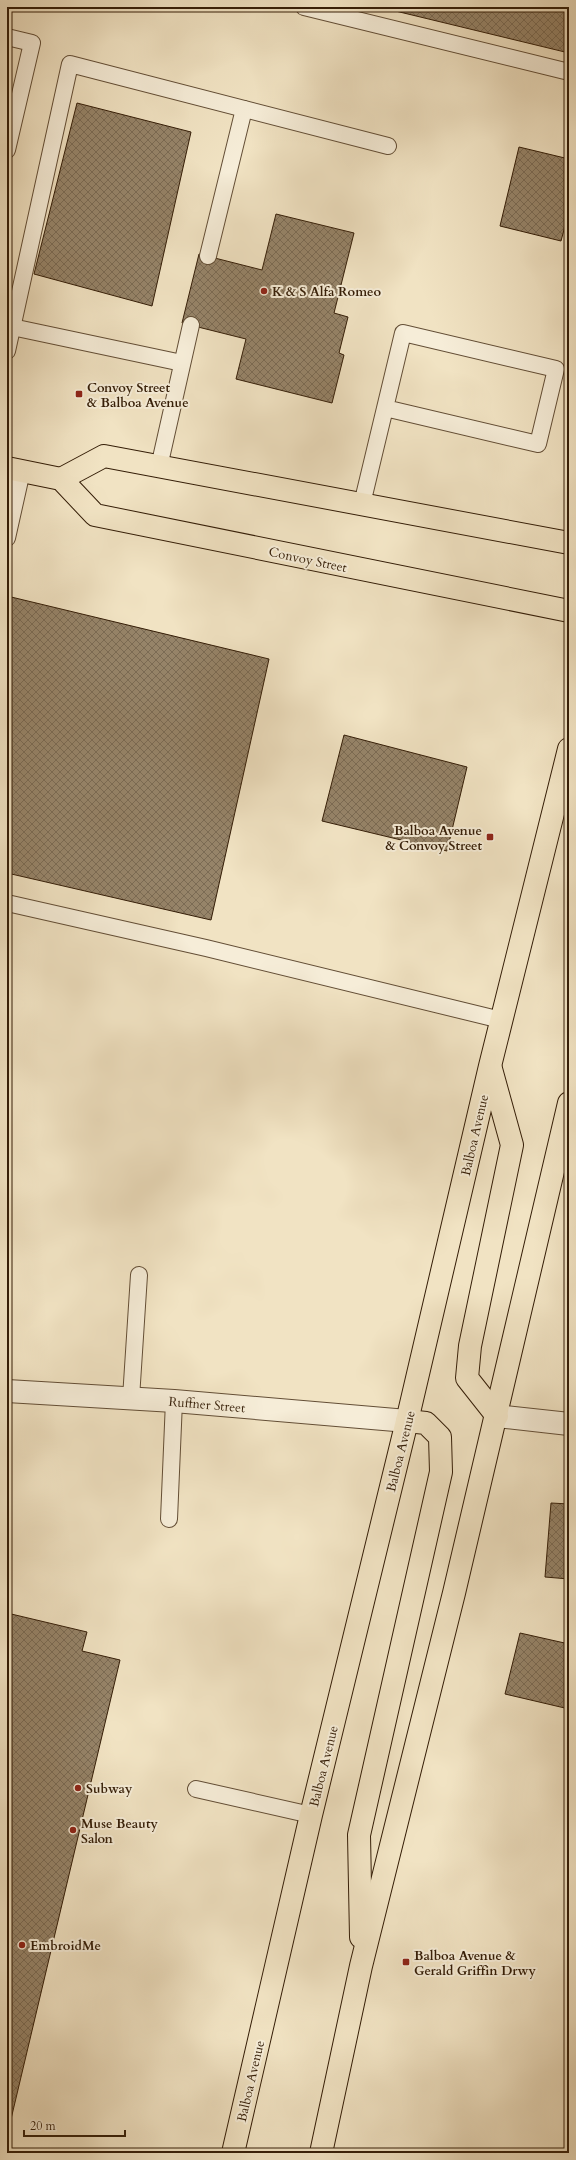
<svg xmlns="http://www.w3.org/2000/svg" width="576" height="2160" font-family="Cardo,serif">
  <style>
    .building { fill: url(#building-cross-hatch); stroke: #341d07 }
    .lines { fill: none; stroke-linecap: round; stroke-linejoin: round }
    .service-casing { stroke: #634e36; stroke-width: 18 }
    .minor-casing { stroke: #634e36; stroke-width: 24 }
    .tertiary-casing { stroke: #634e36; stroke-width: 24 }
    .primary-casing { stroke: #341d07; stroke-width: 24 }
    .service { stroke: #f6edd8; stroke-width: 16 }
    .minor { stroke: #f6edd8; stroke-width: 22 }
    .tertiary { stroke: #f6edd8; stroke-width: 22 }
    .primary { stroke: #f1e3c3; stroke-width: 22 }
    .poi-dot { fill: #8f2418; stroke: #f6edd8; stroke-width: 1.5 }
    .labels { text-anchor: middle; stroke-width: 4; stroke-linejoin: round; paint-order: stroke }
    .poi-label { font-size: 13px; font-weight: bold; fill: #341d07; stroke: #f6edd8; text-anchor: start }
    .street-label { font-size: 13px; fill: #341d07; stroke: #f6edd8 }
  </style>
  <defs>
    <pattern id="building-cross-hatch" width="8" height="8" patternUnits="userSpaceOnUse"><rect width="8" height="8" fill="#968469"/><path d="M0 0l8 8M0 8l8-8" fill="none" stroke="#7b6b54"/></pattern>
  </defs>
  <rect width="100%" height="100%" fill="#f1e3c3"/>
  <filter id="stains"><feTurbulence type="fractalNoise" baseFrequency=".005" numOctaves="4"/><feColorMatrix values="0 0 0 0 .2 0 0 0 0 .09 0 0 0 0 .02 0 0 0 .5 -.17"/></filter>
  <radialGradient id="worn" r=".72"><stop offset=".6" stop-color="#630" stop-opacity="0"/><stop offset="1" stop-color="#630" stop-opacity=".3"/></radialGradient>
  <g class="building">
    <polygon points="379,7 569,7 569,53"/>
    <polygon points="77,103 191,132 152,306 34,274"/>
    <polygon points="519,147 569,159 569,211 561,241 500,226"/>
    <polygon points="276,214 354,233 334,313 348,317 339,353 344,355 332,403 236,379 246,339 182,323 199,254 262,270"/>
    <polygon points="7,596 269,659 211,920 7,873"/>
    <polygon points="344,735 467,767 447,851 322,821"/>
    <polygon points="551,1503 569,1504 569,1579 545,1577"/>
    <polygon points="7,1613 87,1632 82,1651 120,1660 7,2136"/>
    <polygon points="520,1633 569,1644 569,1709 505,1694"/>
  </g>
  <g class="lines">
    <defs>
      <g id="service">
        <polyline points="304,7 569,72"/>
        <polyline points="7,37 32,43 7,150"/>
        <polyline points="208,256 244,109"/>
        <polyline points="12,327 182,363"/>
        <polyline points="7,351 70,64 388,146"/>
        <polyline points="159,467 191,325"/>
        <path d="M362,504c14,-57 27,-114 41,-171l153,36 -18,75 -153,-36"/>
        <polyline points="7,538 22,471"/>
        <polyline points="7,903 206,948 501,1020"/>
        <polyline points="131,1398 139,1275"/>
        <polyline points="169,1519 174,1401"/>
        <polyline points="196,1789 311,1815"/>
      </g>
      <polyline id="minor" points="497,1416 569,1424"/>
      <polyline id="tertiary" points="7,1391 174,1401 407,1421"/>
      <g id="primary">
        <polyline points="7,468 61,479 95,515 569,611"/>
        <polyline points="61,479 104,456 569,543"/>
        <polyline points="491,1069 512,1145 470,1346 467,1378 497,1416"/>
        <polyline points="361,1937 359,1835 441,1472 440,1437 426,1423 407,1421"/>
        <polyline points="233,2153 311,1815 407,1421 490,1066 569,749"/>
        <polyline points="321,2153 361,1966 454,1593 569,1103"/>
      </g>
    </defs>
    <use href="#service" class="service-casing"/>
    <use href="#minor" class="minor-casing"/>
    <use href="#tertiary" class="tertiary-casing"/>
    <use href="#primary" class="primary-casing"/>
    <use href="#service" class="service"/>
    <use href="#minor" class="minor"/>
    <use href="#tertiary" class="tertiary"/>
    <use href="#primary" class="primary"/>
  </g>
  <g class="poi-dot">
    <circle cx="264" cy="291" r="4"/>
    <rect x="75" y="390" width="8" height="8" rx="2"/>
    <rect x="486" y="833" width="8" height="8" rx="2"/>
    <circle cx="78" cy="1788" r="4"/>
    <circle cx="73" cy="1830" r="4"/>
    <circle cx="22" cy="1945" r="4"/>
    <rect x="402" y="1958" width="8" height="8" rx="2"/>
  </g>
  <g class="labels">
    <g class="poi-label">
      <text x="272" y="296">K &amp; S Alfa Romeo</text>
      <text x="87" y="392">Convoy Street<tspan x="87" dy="15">&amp; Balboa Avenue</tspan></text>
      <text x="482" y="835" text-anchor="end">Balboa Avenue<tspan x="482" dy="15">&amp; Convoy Street</tspan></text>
      <text x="86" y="1793">Subway</text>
      <text x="81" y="1828">Muse Beauty<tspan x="81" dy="15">Salon</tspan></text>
      <text x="30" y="1950">EmbroidMe</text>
      <text x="414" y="1960">Balboa Avenue &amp;<tspan x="414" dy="15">Gerald Griffin Drwy</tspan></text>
    </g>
    <g class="street-label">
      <text transform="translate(308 559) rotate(12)" y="5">Convoy Street</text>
      <text transform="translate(474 1135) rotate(-77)" y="5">Balboa Avenue</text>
      <text transform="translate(207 1404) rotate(5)" y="5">Ruffner Street</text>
      <text transform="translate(400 1451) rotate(-76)" y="5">Balboa Avenue</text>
      <text transform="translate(323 1766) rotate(-76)" y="5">Balboa Avenue</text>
      <text transform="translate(250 2081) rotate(-77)" y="5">Balboa Avenue</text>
    </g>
  </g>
  <rect width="576" height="2160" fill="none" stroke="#f1e3c3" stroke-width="24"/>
  <rect x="8" y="8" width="560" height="2144" fill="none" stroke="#341d07" stroke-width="2"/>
  <rect x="12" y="12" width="552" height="2136" fill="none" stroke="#341d07"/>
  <path d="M24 2130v6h101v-6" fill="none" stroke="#341d07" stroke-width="2"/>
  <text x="30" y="2130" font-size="12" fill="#341d07" stroke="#f6edd8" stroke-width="3" paint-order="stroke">20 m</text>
  <rect width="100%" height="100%" filter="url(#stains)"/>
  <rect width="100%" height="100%" fill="url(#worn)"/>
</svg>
